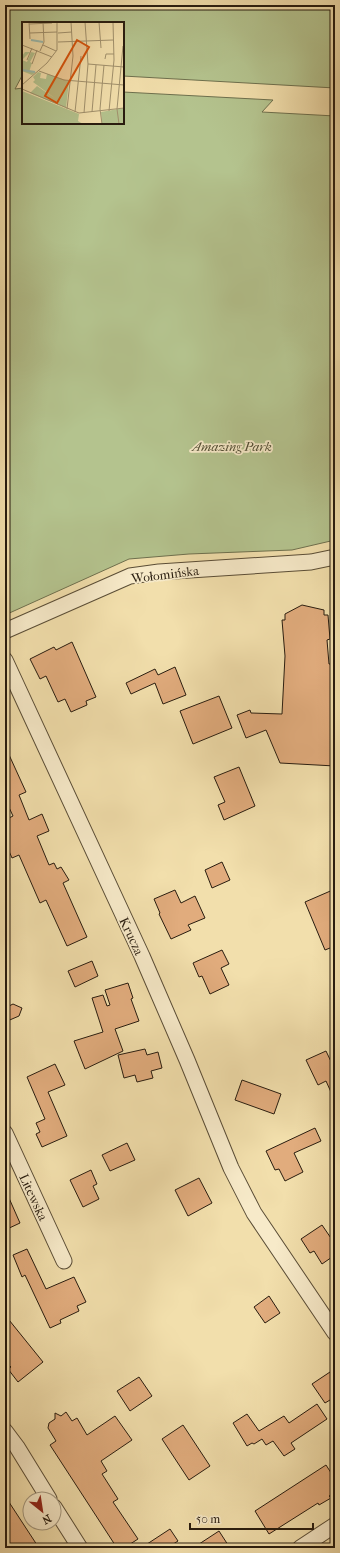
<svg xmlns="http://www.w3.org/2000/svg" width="340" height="1553" font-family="'IM FELL French Canon',serif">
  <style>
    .green { fill: #b4c38e; stroke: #6e704e }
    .building { fill: #e1ac7d; stroke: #281c0f }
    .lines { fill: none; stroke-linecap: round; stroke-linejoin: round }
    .minor-casing { stroke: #5a4d36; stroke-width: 17 }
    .minor { stroke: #f7eac9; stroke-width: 15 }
    .labels { text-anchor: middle; stroke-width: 3.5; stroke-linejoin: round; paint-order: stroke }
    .park-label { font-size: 13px; font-style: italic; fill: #524e35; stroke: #f7eac9 }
    .street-label { font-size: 13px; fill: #281c0f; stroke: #f7eac9 }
    .inset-river { fill: none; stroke: #9cbcaf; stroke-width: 2 }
    .inset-road { fill: none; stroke: #a1916d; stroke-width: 1 }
    .view { fill: #d5530c; fill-opacity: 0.15; stroke: #d5530c; stroke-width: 2 }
    .inset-edge { fill: none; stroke: #281c0f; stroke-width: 2 }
  </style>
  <rect width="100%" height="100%" fill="#f2dfac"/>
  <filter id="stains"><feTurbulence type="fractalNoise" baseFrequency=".005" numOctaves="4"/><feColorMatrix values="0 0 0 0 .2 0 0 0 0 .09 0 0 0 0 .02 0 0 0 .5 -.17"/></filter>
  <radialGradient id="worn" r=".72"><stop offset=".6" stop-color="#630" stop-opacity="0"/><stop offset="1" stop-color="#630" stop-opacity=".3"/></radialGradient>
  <polygon class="green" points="5,5 335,5 335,88 123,76 123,23 23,23 23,74 15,89 23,88 23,123 123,123 123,92 273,100 262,112 335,116 335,540 292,550 189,554 129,559 5,615"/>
  <g class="building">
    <polygon points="302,605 324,610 324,615 328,615 330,639 327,640 329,664 335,664 335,766 280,763 266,730 246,738 237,715 250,710 251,713 282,714 285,656 282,620 285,620 285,614"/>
    <polygon points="72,642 96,697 86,701 87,705 71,712 65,699 58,702 46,676 40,679 30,659 54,647 56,650"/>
    <polygon points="175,667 186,695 163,704 155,683 131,694 126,683 155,669 158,675"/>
    <polygon points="219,696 232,728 193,744 180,711"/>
    <polygon points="5,746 26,792 19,795 29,820 42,814 49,831 37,836 49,865 54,863 57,869 61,867 69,880 63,883 87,937 67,946 46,900 40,903 19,855 12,858 5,842 5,820 13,816 6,801 5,801"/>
    <polygon points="239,767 255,806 224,820 218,805 225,802 214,777"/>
    <polygon points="222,862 230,880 212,888 205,870"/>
    <polygon points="335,889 335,946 325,950 305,902"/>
    <polygon points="175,890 181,903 195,896 205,918 188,925 191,930 171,939 159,914 160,913 154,899"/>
    <polygon points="222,950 229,964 221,968 229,985 210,994 202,976 199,977 193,963"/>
    <polygon points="92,961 98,976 75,987 68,971"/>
    <polygon points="128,983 133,998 131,999 139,1021 115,1029 123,1051 85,1069 74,1041 103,1032 92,998 103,995 107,1006 110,1005 105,990"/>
    <polygon points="13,1004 22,1008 19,1016 5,1022 5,1008"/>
    <polygon points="145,1049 147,1055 158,1052 162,1068 151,1071 153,1078 137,1082 135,1075 124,1078 118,1055"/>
    <polygon points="326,1051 335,1070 335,1101 326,1081 318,1085 306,1060"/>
    <polygon points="55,1064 65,1085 48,1092 67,1136 42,1147 36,1134 40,1132 36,1123 45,1119 27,1077"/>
    <polygon points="242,1080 281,1094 274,1114 235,1100"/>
    <polygon points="315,1128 321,1141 294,1153 303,1172 285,1181 279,1169 275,1170 266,1151"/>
    <polygon points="127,1143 135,1160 110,1171 102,1155"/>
    <polygon points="91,1170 97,1184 93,1186 99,1199 83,1207 70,1180"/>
    <polygon points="199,1178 212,1203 188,1216 175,1190"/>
    <polygon points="5,1189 20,1223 5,1230"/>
    <polygon points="322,1225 335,1244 335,1255 322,1264 314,1251 310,1253 301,1239"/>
    <polygon points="27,1249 46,1289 74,1277 86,1302 77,1306 79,1311 60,1320 61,1323 50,1328 25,1275 22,1277 13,1255"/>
    <polygon points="269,1296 280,1313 265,1323 254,1307"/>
    <polygon points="5,1315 43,1362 18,1382 8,1369 11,1367 5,1361"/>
    <polygon points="330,1372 335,1379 335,1397 325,1403 312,1384"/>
    <polygon points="139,1377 152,1396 130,1411 117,1391"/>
    <polygon points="317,1404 327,1419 291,1443 295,1449 284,1456 273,1441 266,1445 262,1439 254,1444 252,1443 247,1446 233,1423 247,1414 259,1431 284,1416 289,1423"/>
    <polygon points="66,1412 72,1421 77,1418 87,1435 115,1416 132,1440 101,1461 107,1471 102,1474 118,1499 113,1502 138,1539 124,1548 117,1548 50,1445 56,1441 48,1428 49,1423 55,1419 55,1413 61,1416"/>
    <polygon points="183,1425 210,1466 189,1480 162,1439"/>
    <polygon points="326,1465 335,1479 335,1492 329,1496 331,1498 319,1505 318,1503 269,1534 255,1511"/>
    <polygon points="5,1496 39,1548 8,1548 5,1543"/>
    <polygon points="170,1529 178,1541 167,1548 141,1548"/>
    <polygon points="219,1531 230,1548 193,1548"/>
  </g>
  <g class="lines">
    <defs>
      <g id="minor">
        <polyline points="5,631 130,576 159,572 311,562 335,557"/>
        <polyline points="5,660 142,956 187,1060 231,1168 254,1213 335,1333"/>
        <polyline points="5,1133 64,1261"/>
        <polyline points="5,1431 17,1447 49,1499"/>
        <polyline points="54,1507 80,1548"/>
        <polyline points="300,1548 335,1525"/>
      </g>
    </defs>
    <use href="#minor" class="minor-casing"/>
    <use href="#minor" class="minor"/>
  </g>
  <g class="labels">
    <g class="park-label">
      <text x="232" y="451">Amazing Park</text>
    </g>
    <g class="street-label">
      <text transform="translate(165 574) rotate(-7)" y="5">Wołomińska</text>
      <text transform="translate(132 936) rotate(65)" y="5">Krucza</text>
      <text transform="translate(34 1197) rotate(65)" y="5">Litewska</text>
    </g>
  </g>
  <g transform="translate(22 22)">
    <rect width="102" height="102" fill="#f2dfac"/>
    <path d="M3,30h5l-8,8 5,2 4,-10 4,1 -5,9 2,1 -3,9h7l-4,3 -10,-4v-15zM16,50l3,1 -1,5 6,1 1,-5 22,7 -3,27 -36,-15 7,-7 19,13 -23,-17 2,-2 -2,-3zM0,69l57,23 -1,7 5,3h-61zM102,86v16h-22l-1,-12z" fill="#b4c38e"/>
    <path class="inset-river" d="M9,18l12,2M0,48l13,2"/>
    <path class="inset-road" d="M7,0l1,17M77,0l2,26M7,2l23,-1M8,11l27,-1M36,11l14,-1M36,20l55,-2M0,23l30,12M21,23l13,6M18,29l4,-9 -1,-20M83,37l1,-5h8M5,38l5,-12M10,42l5,-14M66,42l36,3M17,49l25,9 60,5M0,63l25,-22 10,-13v-28M0,67l57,24 45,-5M45,87l6,-53 -2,-34M87,89l5,-51 -1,-38M53,90l6,-56M70,90l4,-47M62,91l4,-49 -3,-42M80,102l-2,-15 4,-44M97,102l-2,-15 6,-63"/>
    <path class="view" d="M55,18l12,7 -32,56 -12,-7z"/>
    <rect width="102" height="102" class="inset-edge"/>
  </g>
  <rect width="340" height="1553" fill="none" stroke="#f2dfac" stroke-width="20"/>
  <rect x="6" y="6" width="328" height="1541" fill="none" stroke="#281c0f" stroke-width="2"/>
  <rect x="10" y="10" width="320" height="1533" fill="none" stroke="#281c0f"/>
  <g transform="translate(42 1511) rotate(150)"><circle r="19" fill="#f7eac9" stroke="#a4987f"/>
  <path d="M0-3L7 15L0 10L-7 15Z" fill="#8f2418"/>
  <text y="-6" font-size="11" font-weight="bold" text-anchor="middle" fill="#281c0f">N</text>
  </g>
  <path d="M190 1523v6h123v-6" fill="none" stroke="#281c0f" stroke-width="2"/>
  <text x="196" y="1523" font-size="12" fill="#281c0f" stroke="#f7eac9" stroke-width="3" paint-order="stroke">50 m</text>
  <rect width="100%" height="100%" filter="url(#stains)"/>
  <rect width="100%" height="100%" fill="url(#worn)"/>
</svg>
